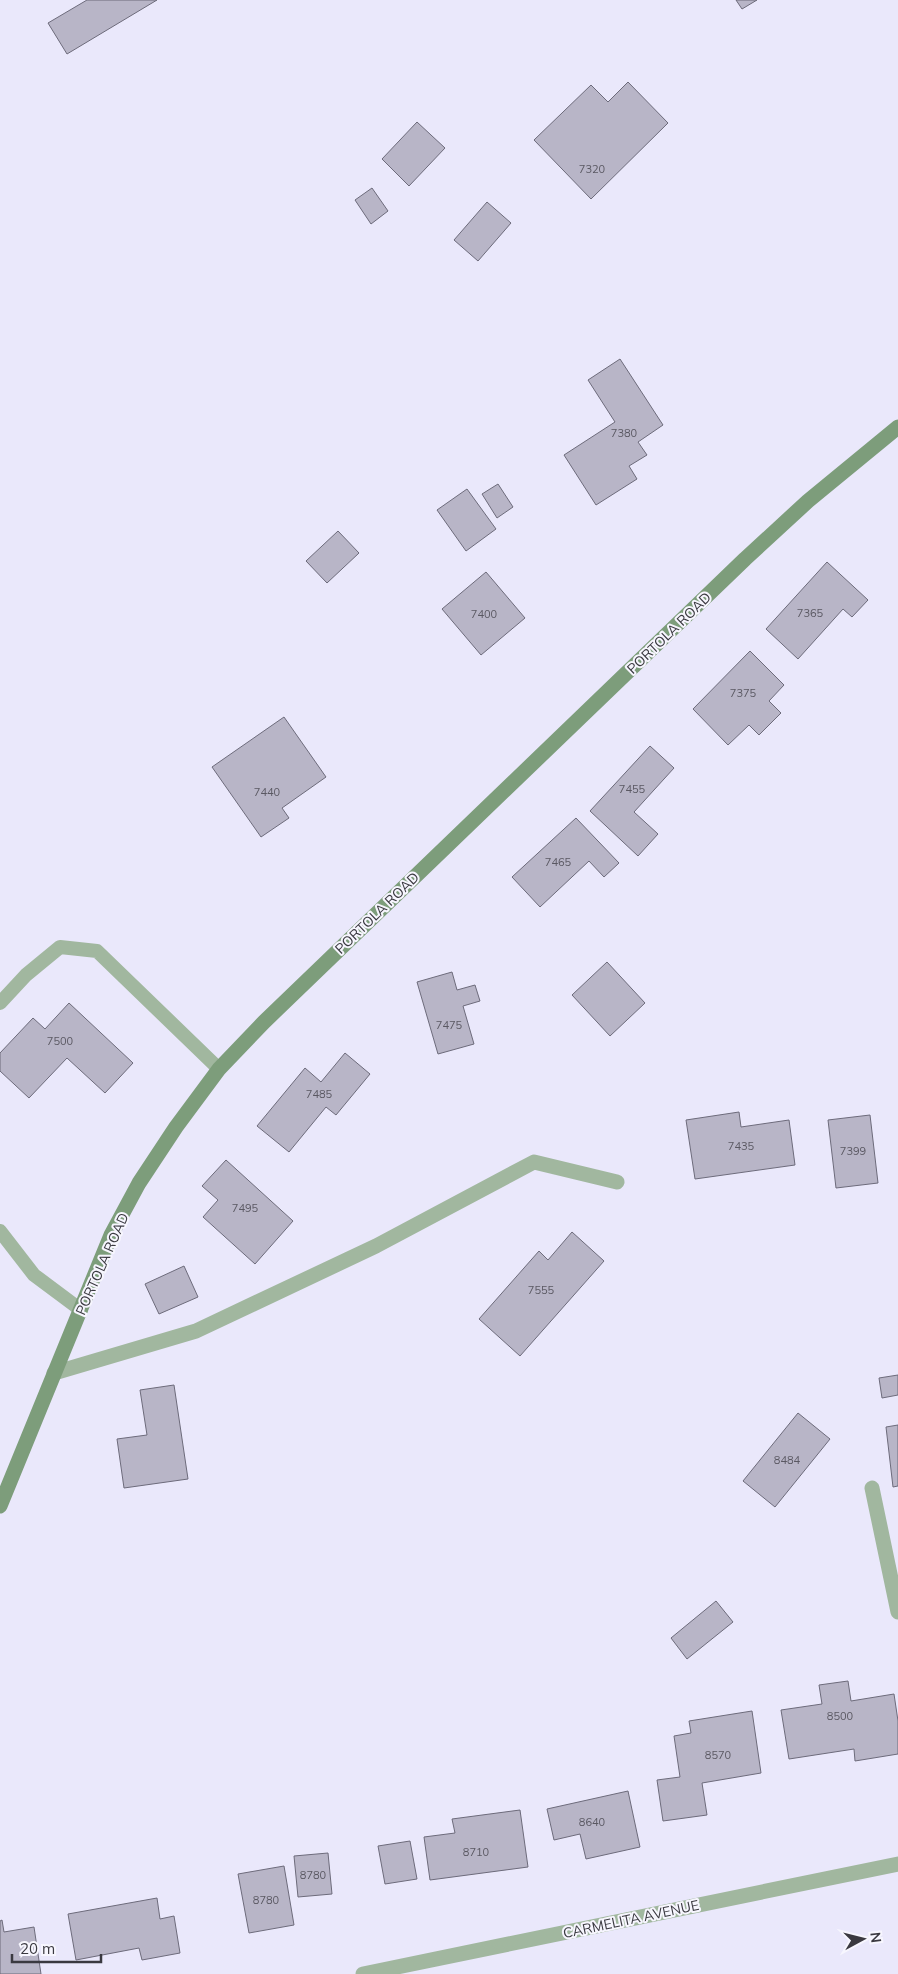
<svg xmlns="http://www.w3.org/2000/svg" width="898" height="1974" font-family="Mulish,sans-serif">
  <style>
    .building { fill: #b8b5c7; stroke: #6d6b7b }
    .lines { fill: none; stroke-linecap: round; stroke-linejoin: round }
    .lane { stroke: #a1b79f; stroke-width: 14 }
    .street { stroke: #a1b79f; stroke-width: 15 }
    .secondary { stroke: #7d9d7b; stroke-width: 15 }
    .labels { text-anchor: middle; stroke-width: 4; stroke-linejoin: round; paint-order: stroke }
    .number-label { font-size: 11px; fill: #5a5862 }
    .street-label { font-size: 14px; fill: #3a3940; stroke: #f7f6fe }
  </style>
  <rect width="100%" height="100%" fill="#eae8fb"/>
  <g class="building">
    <polygon points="87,0 157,0 67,54 48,23"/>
    <polygon points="736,0 757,0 742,9"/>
    <polygon points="628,82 668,123 591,199 534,140 591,85 608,102"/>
    <polygon points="417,122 445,148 409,186 382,159"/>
    <polygon points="372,188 388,211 371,224 355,200"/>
    <polygon points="487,202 511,223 478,261 454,240"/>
    <polygon points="620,359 663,425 638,442 647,455 629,466 637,479 596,505 564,455 615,422 588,380"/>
    <polygon points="498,484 513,507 497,518 482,494"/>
    <polygon points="467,489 496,529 466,551 437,510"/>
    <polygon points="338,531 359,553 327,583 306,561"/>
    <polygon points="827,562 868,600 852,617 843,609 798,659 766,629"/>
    <polygon points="486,572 525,618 481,655 442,609"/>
    <polygon points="750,651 784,685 769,701 781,713 759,735 749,725 728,745 693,709"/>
    <polygon points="284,717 326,777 282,808 289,818 261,837 212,767"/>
    <polygon points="650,746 674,768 634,812 658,834 638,856 590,811"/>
    <polygon points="576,818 619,863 604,877 589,861 540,907 512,877"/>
    <polygon points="607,962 645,1003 610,1036 572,995"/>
    <polygon points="452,972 457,990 475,985 480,1001 463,1006 474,1044 438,1054 417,982"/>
    <polygon points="69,1003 133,1063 105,1093 67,1058 29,1098 0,1071 0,1053 33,1018 45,1029"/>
    <polygon points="345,1053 370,1074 336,1115 326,1107 289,1152 257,1126 305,1068 321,1082"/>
    <polygon points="739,1112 741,1127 789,1120 795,1165 695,1179 686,1120"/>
    <polygon points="870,1115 878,1183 836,1188 828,1120"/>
    <polygon points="226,1160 293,1221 255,1264 203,1217 218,1200 202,1186"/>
    <polygon points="572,1232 604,1261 520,1356 479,1319 539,1251 548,1260"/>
    <polygon points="184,1266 198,1297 159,1314 145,1284"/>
    <polygon points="898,1375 898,1395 882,1398 879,1378"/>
    <polygon points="174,1385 188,1479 124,1488 117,1439 147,1435 140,1390"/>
    <polygon points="798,1413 830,1439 775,1507 743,1481"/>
    <polygon points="898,1425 898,1486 893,1487 886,1427"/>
    <polygon points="716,1601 733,1622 687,1659 671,1638"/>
    <polygon points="848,1681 851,1701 894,1694 898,1721 898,1754 855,1761 854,1749 789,1759 781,1710 822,1704 819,1685"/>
    <polygon points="752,1711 761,1773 702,1783 707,1815 663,1821 657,1780 680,1777 674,1736 691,1733 689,1721"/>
    <polygon points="628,1791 640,1847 586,1859 580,1834 554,1840 547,1809"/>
    <polygon points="520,1810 528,1867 430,1880 424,1837 455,1833 452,1819"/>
    <polygon points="410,1841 417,1879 385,1884 378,1846"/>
    <polygon points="328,1853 332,1894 298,1897 294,1856"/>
    <polygon points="284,1866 294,1925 249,1933 238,1874"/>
    <polygon points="157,1898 160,1919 174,1916 180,1953 142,1960 139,1948 76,1960 68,1914"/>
    <polygon points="2,1920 4,1932 34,1927 41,1974 0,1974 0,1921"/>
  </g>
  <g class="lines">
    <g class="lane">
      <polyline points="0,1003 26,975 60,947 97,951 219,1069"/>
      <polyline points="0,1231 34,1275 81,1310"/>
    </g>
    <g class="street">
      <polyline points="54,1373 196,1331 376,1246 534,1162 617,1182"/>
      <polyline points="872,1488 898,1612"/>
      <polyline points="363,1974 898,1864"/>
    </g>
    <polyline class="secondary" points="0,1506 111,1235 139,1183 176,1127 219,1069 264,1022 745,559 808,501 898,427"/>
  </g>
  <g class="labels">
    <g class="number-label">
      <text x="592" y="173">7320</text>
      <text x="624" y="437">7380</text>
      <text x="810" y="617">7365</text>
      <text x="484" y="618">7400</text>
      <text x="743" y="697">7375</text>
      <text x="632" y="793">7455</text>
      <text x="267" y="796">7440</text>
      <text x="558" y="866">7465</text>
      <text x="449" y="1029">7475</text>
      <text x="60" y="1045">7500</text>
      <text x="319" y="1098">7485</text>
      <text x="741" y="1150">7435</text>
      <text x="853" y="1155">7399</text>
      <text x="245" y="1212">7495</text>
      <text x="541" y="1294">7555</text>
      <text x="787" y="1464">8484</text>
      <text x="840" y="1720">8500</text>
      <text x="718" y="1759">8570</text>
      <text x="592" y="1826">8640</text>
      <text x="476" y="1856">8710</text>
      <text x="313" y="1879">8780</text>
      <text x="266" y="1904">8780</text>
    </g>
    <g class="street-label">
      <text transform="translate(669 633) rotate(-44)" y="5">PORTOLA ROAD</text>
      <text transform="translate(377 913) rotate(-44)" y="5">PORTOLA ROAD</text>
      <text transform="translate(102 1264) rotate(-66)" y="5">PORTOLA ROAD</text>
      <text transform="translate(631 1919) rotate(-12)" y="5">CARMELITA AVENUE</text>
    </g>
  </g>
  <g transform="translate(863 1939) rotate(83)" stroke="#f7f6fe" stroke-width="4" paint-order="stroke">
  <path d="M0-4L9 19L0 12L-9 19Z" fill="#3a3940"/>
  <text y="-8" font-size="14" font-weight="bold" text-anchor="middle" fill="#3a3940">N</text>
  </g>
  <path d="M12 1954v8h89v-8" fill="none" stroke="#3a3940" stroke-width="2.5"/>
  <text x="20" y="1954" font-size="15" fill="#3a3940" stroke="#f7f6fe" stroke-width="4" paint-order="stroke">20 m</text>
</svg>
